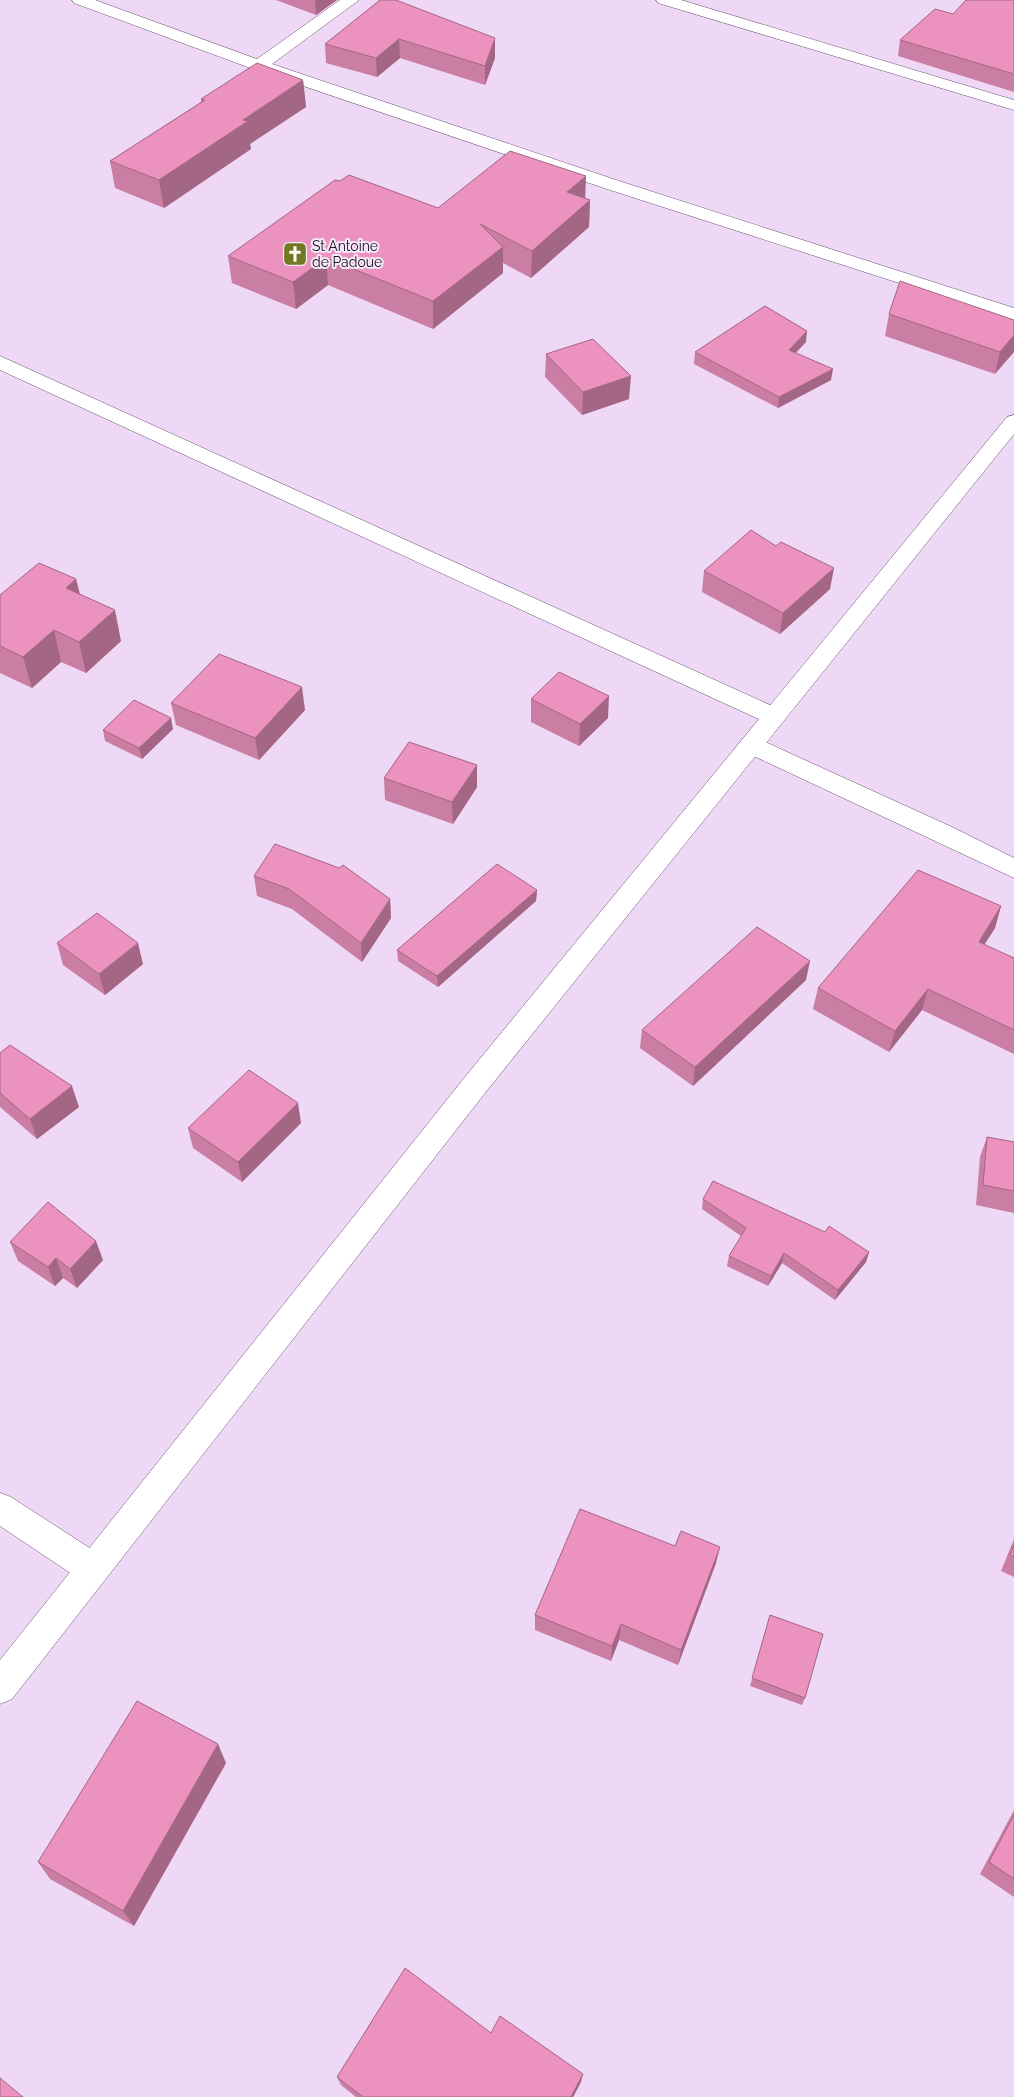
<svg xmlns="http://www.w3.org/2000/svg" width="1014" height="2097" font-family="Raleway,sans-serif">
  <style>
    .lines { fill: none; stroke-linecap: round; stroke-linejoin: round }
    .minor-casing { stroke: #68546f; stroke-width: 1 }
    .major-casing { stroke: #68546f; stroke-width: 1 }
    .minor { fill: #fff; fill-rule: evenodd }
    .major { fill: #fff; fill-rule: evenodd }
    .wall { fill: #ca7ea3 }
    .shaded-wall { fill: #a46685 }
    .building { fill: #eb92be; stroke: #a46685 }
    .labels { text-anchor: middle; stroke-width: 4; stroke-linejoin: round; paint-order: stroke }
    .far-poi-label { font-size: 14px; fill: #1a121d; stroke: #f6e8fb; text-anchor: start }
  </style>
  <rect width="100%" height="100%" fill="#efd7f6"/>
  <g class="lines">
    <defs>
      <g id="minor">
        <polygon points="72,0 95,0 257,59 340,0 359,0 272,64 619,181 1014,308 1014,320 607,189 253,69 74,3"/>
        <polygon points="656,0 681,0 1014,100 1014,110 658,3"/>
        <polygon points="0,356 781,710 785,716 781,722 773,724 765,722 0,370"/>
        <polygon points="752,736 952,827 1014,858 1014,878 743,751 740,745 743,739"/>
        <polygon points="0,1493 11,1497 105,1558 110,1569 105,1580 93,1585 81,1580 0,1526"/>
      </g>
      <polygon id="major" points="1014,415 1014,434 485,1093 12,1699 0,1704 0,1660 465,1077 1007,417"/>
    </defs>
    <use href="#minor" class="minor-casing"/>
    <use href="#major" class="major-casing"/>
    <use href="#minor" class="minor"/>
    <use href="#major" class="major"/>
  </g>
  <g class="wall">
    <polygon points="276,0 337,0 316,15"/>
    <polygon points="380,0 495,58 485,85 400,58 377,77 326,63 325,44"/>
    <polygon points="1014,0 1014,92 898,56 900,40 953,14"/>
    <polygon points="303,80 306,107 250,144 251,149 164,208 115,188 110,161 201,102 201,99"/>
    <polygon points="340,181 438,208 585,199 590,200 589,227 531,278 503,263 503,273 433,329 328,285 296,309 232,283 228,256"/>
    <polygon points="889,314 1014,320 995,374 885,336"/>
    <polygon points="806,342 796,353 831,380 778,408 694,364 695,352"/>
    <polygon points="546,354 629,399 582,415 545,377"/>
    <polygon points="704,571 830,589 780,634 702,592"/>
    <polygon points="76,579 80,594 121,641 86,673 61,662 32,688 0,673 0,595"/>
    <polygon points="531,699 608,718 579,746 531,722"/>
    <polygon points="171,703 305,710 259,760 176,725"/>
    <polygon points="173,729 142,759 105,741 103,730"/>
    <polygon points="384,778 477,787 453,824 385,800"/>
    <polygon points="254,876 390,899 391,918 362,962 292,909 257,896"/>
    <polygon points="537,890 536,901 438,987 398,961 397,950"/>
    <polygon points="1001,906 995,928 984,945 1014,958 1014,1054 922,1010 889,1052 813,1009 818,988"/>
    <polygon points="57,943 143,964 105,995 63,965"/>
    <polygon points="806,980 693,1086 640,1048 642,1030"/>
    <polygon points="0,1053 79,1107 37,1139 0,1107"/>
    <polygon points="301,1123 242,1182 193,1148 188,1128"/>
    <polygon points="987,1137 1014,1142 1014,1213 976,1205 980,1157"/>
    <polygon points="703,1199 869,1252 866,1262 835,1300 782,1263 768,1286 727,1266 729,1256 741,1236 702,1209"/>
    <polygon points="10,1242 103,1260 77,1288 63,1278 55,1286 18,1261"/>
    <polygon points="1014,1539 1014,1577 1001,1571"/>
    <polygon points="716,1563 678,1665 619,1640 611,1661 535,1630 535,1615"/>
    <polygon points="770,1615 805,1698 802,1705 750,1686"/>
    <polygon points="226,1763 134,1926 50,1879 38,1862"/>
    <polygon points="1014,1810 1014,1897 980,1874"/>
    <polygon points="491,2033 581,2082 573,2097 356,2097 341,2085 337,2077"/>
  </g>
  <g class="shaded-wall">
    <polygon points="315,0 337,0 316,15"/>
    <polygon points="495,38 495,58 485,85 485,66"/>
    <polygon points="399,39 400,58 377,77 376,58"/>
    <polygon points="303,80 306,107 250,144 251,149 164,208 159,180 243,120"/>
    <polygon points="586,176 585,203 567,192"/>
    <polygon points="590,200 589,227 531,278 532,251"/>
    <polygon points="503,247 503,273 433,329 433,301"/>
    <polygon points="326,258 328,285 296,309 293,282"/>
    <polygon points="807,331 806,342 787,361 789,350"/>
    <polygon points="1014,335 1014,352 995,374 1000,352"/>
    <polygon points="833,369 831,380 778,408 779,397"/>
    <polygon points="631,376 629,399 582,415 583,392"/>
    <polygon points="834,568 830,589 780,634 783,613"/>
    <polygon points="76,579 83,610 66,588"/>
    <polygon points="115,610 121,641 86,673 79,642"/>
    <polygon points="54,630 61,662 32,688 23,657"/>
    <polygon points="302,687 305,710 259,760 255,738"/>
    <polygon points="609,696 608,718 579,746 580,724"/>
    <polygon points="171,718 173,729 142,759 139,748"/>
    <polygon points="477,765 477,787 453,824 452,802"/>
    <polygon points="537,890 536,901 438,987 437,976"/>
    <polygon points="390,899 391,918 362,962 361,943"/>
    <polygon points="1001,906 995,928 972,964 979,942"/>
    <polygon points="138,943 143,964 105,995 99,974"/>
    <polygon points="810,961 806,980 693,1086 695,1067"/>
    <polygon points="928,989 922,1010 889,1052 895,1031"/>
    <polygon points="72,1086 79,1107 37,1139 30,1119"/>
    <polygon points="298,1103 301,1123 242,1182 238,1162"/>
    <polygon points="96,1241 103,1260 77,1288 70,1269"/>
    <polygon points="869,1252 866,1262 835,1300 838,1290"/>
    <polygon points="784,1253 782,1263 768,1286 771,1276"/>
    <polygon points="56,1258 63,1278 55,1286 48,1267"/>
    <polygon points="720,1547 716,1563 678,1665 681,1650"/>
    <polygon points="621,1624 619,1640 611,1661 612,1646"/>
    <polygon points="218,1744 226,1763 134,1926 123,1911"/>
    <polygon points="583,2074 581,2082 573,2097 571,2097"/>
  </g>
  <g class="building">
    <polygon points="380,0 396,0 495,38 485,66 399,39 376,58 325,44"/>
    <polygon points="966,0 1014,0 1014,74 900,40 935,9 953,14"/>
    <polygon points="257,63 303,80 243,120 248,121 159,180 110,161 205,100 201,99"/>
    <polygon points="510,151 586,176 567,192 590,200 532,251 480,224 503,247 433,301 326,258 293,282 228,256 335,180 340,181 349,175 438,208"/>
    <polygon points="900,281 1014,320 1014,335 1000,352 889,314"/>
    <polygon points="765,306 807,331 789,350 833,369 779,397 695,352"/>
    <polygon points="593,339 631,376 583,392 546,354"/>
    <polygon points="751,530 776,546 781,542 834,568 783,613 704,571"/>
    <polygon points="39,563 76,579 66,588 115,610 79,642 54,630 23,657 0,646 0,595"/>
    <polygon points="219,654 302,687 255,738 171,703"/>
    <polygon points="559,672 609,696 580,724 531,699"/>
    <polygon points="134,700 171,718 139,748 103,730"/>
    <polygon points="409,742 477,765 452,802 384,778"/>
    <polygon points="275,844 339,868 343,865 390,899 361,943 289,889 254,876"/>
    <polygon points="497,864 537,890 437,976 397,950"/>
    <polygon points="918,870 1001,906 979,942 1014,958 1014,1030 928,989 895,1031 818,988"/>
    <polygon points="97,913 138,943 99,974 57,943"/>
    <polygon points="757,927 810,961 695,1067 642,1030"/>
    <polygon points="10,1045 72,1086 30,1119 0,1093 0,1053"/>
    <polygon points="249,1070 298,1103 238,1162 188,1128"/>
    <polygon points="987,1137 1014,1142 1014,1191 983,1185"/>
    <polygon points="713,1181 825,1232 829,1226 869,1252 838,1290 784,1253 771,1276 729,1256 746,1228 703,1199"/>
    <polygon points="48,1202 96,1241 70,1269 56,1258 48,1267 10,1242"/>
    <polygon points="580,1509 675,1546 681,1531 720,1547 681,1650 621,1624 612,1646 535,1615"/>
    <polygon points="1014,1545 1014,1557 1010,1555"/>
    <polygon points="770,1615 823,1634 805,1698 752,1678"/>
    <polygon points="137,1701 218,1744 123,1911 38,1862"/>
    <polygon points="1014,1815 1014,1879 989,1862"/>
    <polygon points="405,1968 491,2033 500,2016 583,2074 571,2097 363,2097 337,2077"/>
    <polygon points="0,2078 23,2097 0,2097"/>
  </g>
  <defs>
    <symbol id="church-square" viewBox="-11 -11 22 22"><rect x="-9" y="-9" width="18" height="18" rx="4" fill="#727922" stroke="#f6e8fb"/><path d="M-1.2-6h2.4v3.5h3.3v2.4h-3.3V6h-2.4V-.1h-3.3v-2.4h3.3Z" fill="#fff"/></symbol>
  </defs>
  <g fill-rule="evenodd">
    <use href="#church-square" x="281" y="240" width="28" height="28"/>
  </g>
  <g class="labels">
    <g class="far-poi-label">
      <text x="312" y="251">St Antoine<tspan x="312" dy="16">de Padoue</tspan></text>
    </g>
  </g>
</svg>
